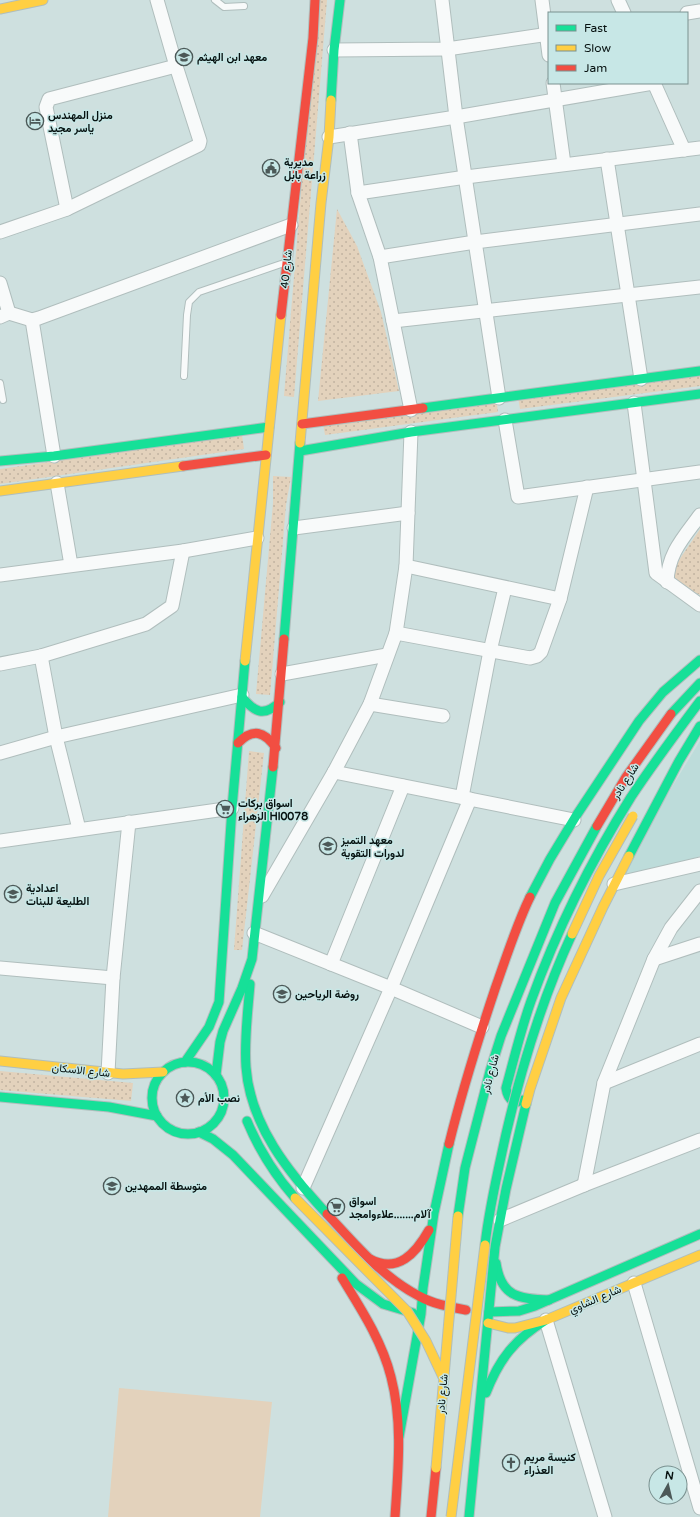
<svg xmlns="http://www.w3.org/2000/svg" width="700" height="1517" font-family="'Varela Round',Vazirmatn,sans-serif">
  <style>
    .built { fill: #bddcda }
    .grass { fill: url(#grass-dots) }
    .garden { fill: #e3d2bc }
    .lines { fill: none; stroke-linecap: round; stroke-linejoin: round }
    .lane-casing { stroke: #b0bebd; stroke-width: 8 }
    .street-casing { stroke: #b0bebd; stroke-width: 15 }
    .fast-casing { stroke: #b0bebd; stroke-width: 11 }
    .slow-casing { stroke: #b0bebd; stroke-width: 11 }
    .jam-casing { stroke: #b0bebd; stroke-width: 11 }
    .lane { stroke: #f8fafa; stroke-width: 6 }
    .street { stroke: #f8fafa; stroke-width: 13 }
    .fast { stroke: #16e098; stroke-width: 9 }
    .slow { stroke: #ffcf43; stroke-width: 9 }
    .jam { stroke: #f24e42; stroke-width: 9 }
    .fast-bridge-casing { stroke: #b0bebd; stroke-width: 11; stroke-linecap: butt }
    .slow-bridge-casing { stroke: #b0bebd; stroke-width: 11; stroke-linecap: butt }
    .jam-bridge-casing { stroke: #b0bebd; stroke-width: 11; stroke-linecap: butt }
    .fast-bridge { stroke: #16e098; stroke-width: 9 }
    .slow-bridge { stroke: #ffcf43; stroke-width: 9 }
    .jam-bridge { stroke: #f24e42; stroke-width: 9 }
    .labels { text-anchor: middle; stroke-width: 3; stroke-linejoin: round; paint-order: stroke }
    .poi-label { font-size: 11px; font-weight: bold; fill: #061110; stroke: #c7e7e6; text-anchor: start }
    .street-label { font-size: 11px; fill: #061110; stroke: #c7e7e6 }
  </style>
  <defs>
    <pattern id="grass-dots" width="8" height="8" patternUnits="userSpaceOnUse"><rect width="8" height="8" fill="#e3d2bc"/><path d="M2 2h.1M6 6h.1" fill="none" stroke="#c1b3a1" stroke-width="1.8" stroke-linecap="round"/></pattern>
  </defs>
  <rect width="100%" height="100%" fill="#cee0df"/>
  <polygon class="built" points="700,741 700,856 611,887"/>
  <g class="grass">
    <polygon points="317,0 327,0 294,397 284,396"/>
    <polygon points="337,209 357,246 381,312 399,391 318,401"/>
    <polygon points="700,376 700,386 520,409 518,397"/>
    <polygon points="496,397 498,412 325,435 323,424"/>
    <polygon points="242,435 244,449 0,484 0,469"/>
    <polygon points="273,476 291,477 286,505 270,695 256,694 273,503"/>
    <polygon points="700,529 700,595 669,579 681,557"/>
    <polygon points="249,751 264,753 242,950 234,950"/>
    <polygon points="0,1071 133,1083 131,1101 0,1090"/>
  </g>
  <polygon class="garden" points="119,1388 272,1402 260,1517 108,1517"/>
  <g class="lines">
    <defs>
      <g id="lane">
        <polyline points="215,0 224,7 244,6"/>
        <polyline points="184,376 187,315 189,302 199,292 284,263"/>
        <polyline points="0,383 3,400"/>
      </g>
      <g id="street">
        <polyline points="442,0 456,117 499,398"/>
        <polyline points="542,0 549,55"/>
        <polyline points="618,0 624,13"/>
        <polyline points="687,13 700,11"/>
        <polyline points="334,50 447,49 549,34"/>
        <polyline points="553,83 564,164"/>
        <polyline points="654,83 684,150"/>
        <polyline points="350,133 358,193 380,257 411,410"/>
        <polyline points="329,137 456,117 653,83"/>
        <polyline points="607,159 641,379"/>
        <polyline points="358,193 466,177 700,148"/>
        <polyline points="67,209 46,107 49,99 176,66"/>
        <polyline points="0,232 67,209 199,145 200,141 176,66 157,0"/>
        <polyline points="380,257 475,242 700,214"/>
        <polyline points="0,283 9,313"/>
        <polyline points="0,317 9,313 32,320 39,318 291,225"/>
        <polyline points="32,320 54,456"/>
        <polyline points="393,321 700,287"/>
        <polyline points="634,403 656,573 700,605"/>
        <polyline points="505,420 518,497 700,472"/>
        <polyline points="57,483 71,565"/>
        <polyline points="294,528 408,513"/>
        <polyline points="406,566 560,599"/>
        <polyline points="0,575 183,551 257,538"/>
        <path d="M667,582c1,-29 17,-45 33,-67"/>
        <polyline points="396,633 530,658 537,656 541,652 560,599 587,487"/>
        <polyline points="41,656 56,737 79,829"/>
        <polyline points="0,664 41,656 146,624 172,606 183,551"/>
        <polyline points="282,674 387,655"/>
        <polyline points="370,704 443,716"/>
        <polyline points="0,753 56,737 242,695"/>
        <polyline points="334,772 574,820"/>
        <polyline points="462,797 490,651 505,588"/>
        <polyline points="0,841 232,808"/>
        <polyline points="614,884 700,864"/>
        <polyline points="262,896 334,772 370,704 396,633 406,566 411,432"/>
        <polyline points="254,933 391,988 482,1027"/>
        <polyline points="654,959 700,944"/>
        <polyline points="331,964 403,786"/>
        <polyline points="0,968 113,978"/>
        <polyline points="108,1073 113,978 129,822"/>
        <polyline points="604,1083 700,1044"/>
        <polyline points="584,1185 604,1083 654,959 671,928 700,891"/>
        <polyline points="303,1188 391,988 470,799"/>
        <polyline points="500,1220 584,1185 700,1140"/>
        <polyline points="634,1283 700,1508"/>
        <polyline points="546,1320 605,1517"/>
      </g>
      <g id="fast">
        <polyline points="331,100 334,50 340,0"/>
        <polyline points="423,408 700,371"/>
        <polyline points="300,451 411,432 700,394"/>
        <polyline points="0,461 54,456 269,427"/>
        <polyline points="284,639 300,443"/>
        <path d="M242,697c13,16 22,20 38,5"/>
        <polyline points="671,714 700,683"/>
        <polyline points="629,856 679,761 700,726"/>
        <polyline points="530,897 550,859 576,816 639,721 663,692 700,660"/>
        <path d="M250,984c-2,27 -6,55 -4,83 4,58 43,106 81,147"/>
        <polyline points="185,1062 209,1027 219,1002 232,808 245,661"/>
        <circle cx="188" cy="1098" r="36"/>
        <polyline points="216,1075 220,1042 223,1031 242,988 252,959 273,767"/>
        <polyline points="0,1097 109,1107 157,1116"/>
        <path d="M523,1100l-6,2c-7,-1 -10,-7 -11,-14 8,-29 15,-59 25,-87 26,-72 60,-140 100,-204 22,-33 45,-64 69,-96"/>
        <path d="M247,1121c12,29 28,54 48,77"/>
        <polyline points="199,1132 213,1139 233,1155 356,1284 383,1304 413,1313"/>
        <path d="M496,1263c5,34 23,36 53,37"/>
        <polyline points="489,1312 519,1311 535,1306 700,1234"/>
        <path d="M486,1393c13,-34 29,-54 60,-73"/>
        <polyline points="399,1437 421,1314 423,1288 434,1213 449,1144"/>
        <polyline points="469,1517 495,1247 506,1189 526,1104"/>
      </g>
      <g id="slow">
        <polyline points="0,9 43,0"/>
        <polyline points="300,443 321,203 329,137 331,100"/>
        <polyline points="0,491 183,466"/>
        <polyline points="245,661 281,315"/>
        <polyline points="0,1061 123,1074 163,1072"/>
        <polyline points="526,1104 530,1089 561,998 603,907 629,856"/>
        <polyline points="488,1323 508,1328 515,1328 546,1320 700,1255"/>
      </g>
      <g id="jam">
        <polyline points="281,315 313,38 315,0"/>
        <polyline points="302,424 423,408"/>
        <polyline points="183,466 266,455"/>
        <path d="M238,743c15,-15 26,-12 38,5"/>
        <polyline points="273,767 284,639"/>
        <path d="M449,1144c13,-53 29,-104 46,-155 11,-31 21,-63 35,-92"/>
        <path d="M327,1214c27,29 55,63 92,82 14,8 31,11 47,14"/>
        <path d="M370,1259c28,15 46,-6 59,-29"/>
        <path d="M342,1278c19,31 40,63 49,99 12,46 7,93 4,140"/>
        <polyline points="431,1517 436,1468"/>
      </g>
    </defs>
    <use href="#lane" class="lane-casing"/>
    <use href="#street" class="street-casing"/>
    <use href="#fast" class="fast-casing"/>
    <use href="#slow" class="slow-casing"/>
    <use href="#jam" class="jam-casing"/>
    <use href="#lane" class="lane"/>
    <use href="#street" class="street"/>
    <use href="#fast" class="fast"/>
    <use href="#slow" class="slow"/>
    <use href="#jam" class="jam"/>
    <defs>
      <g id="fast-bridge">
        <polyline points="458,1216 465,1168 490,1071 501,1036 555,903 597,826"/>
        <path d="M485,1245c4,-37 13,-74 21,-111 16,-69 36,-135 66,-200"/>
      </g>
      <g id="slow-bridge">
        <polyline points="572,934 599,876 633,816"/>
        <polyline points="295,1198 407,1311 426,1341 443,1377"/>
        <polyline points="436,1468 458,1216"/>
        <polyline points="451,1517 485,1245"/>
      </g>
      <polyline id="jam-bridge" points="597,826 626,777 671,714"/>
    </defs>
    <use href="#fast-bridge" class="fast-bridge-casing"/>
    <use href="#slow-bridge" class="slow-bridge-casing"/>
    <use href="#jam-bridge" class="jam-bridge-casing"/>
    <use href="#fast-bridge" class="fast-bridge"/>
    <use href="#slow-bridge" class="slow-bridge"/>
    <use href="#jam-bridge" class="jam-bridge"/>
  </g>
  <defs>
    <symbol id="school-ring" viewBox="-11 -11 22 22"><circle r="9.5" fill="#c7e7e6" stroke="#4c5958" stroke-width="1.5"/><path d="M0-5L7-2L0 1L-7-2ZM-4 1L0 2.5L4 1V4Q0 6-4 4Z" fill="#4c5958"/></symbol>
    <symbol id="hotel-ring" viewBox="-11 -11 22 22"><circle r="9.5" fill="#c7e7e6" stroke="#4c5958" stroke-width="1.5"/><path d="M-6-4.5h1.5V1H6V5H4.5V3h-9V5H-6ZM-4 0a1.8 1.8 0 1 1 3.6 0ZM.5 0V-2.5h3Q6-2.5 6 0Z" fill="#4c5958"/></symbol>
    <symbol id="civic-ring" viewBox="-11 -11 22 22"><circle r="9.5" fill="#c7e7e6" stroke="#4c5958" stroke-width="1.5"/><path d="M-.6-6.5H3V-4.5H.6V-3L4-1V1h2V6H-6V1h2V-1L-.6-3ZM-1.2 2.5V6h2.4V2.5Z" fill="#4c5958"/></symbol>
    <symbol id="supermarket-ring" viewBox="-11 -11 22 22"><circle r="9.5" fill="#c7e7e6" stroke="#4c5958" stroke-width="1.5"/><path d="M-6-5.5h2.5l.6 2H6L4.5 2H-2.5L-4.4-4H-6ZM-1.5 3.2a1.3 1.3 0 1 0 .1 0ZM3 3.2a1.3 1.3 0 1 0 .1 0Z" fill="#4c5958"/></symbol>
    <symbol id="sight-ring" viewBox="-11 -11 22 22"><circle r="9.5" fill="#c7e7e6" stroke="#4c5958" stroke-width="1.5"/><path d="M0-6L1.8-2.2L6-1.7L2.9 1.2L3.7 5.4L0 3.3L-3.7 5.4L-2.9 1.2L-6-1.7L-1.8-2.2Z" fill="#4c5958"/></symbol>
    <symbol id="church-ring" viewBox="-11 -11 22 22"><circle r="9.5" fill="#c7e7e6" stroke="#4c5958" stroke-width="1.5"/><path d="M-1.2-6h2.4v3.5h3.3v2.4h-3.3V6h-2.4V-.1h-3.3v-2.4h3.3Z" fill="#4c5958"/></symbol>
  </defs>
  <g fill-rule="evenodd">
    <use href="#school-ring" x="174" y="47" width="20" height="20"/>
    <use href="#hotel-ring" x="25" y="111" width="20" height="20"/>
    <use href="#civic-ring" x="261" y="158" width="20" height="20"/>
    <use href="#supermarket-ring" x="215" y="799" width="20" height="20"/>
    <use href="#school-ring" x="318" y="836" width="20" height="20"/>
    <use href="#school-ring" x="3" y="884" width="20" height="20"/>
    <use href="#school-ring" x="272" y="984" width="20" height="20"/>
    <use href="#sight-ring" x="175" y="1088" width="20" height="20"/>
    <use href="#school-ring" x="102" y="1176" width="20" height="20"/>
    <use href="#supermarket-ring" x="326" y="1197" width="20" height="20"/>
    <use href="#church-ring" x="501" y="1453" width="20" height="20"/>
  </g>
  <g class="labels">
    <g class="poi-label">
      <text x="197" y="61">معهد ابن الهيثم</text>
      <text x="48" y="119">منزل المهندس<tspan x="48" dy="13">ياسر مجيد</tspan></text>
      <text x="284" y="166">مديرية<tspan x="284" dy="13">زراعة بابل</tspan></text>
      <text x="238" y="807">اسواق بركات<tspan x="238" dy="13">الزهراء Hl0078</tspan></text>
      <text x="341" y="844">معهد التميز<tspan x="341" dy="13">لدورات التقوية</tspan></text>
      <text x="26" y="892">اعدادية<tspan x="26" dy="13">الطليعة للبنات</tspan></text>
      <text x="295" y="998">روضة الرياحين</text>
      <text x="198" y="1102">نصب الأم</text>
      <text x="125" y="1190">متوسطة الممهدين</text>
      <text x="349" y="1205">اسواق<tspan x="349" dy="13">آلام.......علاءوامجد</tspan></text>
      <text x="524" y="1461">كنيسة مريم<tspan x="524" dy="13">العذراء</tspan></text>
    </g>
    <g class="street-label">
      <text transform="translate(286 269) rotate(-84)" y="4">شارع 40</text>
      <text transform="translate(625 781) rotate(-57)" y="4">شارع نادر</text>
      <text transform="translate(81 1070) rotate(6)" y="4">شارع الاسكان</text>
      <text transform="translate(490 1074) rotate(-75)" y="4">شارع نادر</text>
      <text transform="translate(595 1299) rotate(-23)" y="4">شارع الشاوي</text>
      <text transform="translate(442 1394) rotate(-85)" y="4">شارع نادر</text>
    </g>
  </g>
  <rect x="548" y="12" width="140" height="72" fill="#c7e7e6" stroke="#7a9190"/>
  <rect x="556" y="25" width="20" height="6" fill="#16e098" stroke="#7a9190"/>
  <text x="584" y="32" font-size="12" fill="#061110">Fast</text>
  <rect x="556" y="45" width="20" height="6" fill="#ffcf43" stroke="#7a9190"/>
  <text x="584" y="52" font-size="12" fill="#061110">Slow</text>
  <rect x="556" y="65" width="20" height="6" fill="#f24e42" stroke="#7a9190"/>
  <text x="584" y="72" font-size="12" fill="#061110">Jam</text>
  <g transform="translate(668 1485) rotate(8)"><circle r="19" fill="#c7e7e6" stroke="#7a9190"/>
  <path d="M0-3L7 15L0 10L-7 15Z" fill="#4c5958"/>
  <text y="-6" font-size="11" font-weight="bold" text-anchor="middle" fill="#061110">N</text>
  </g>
</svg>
